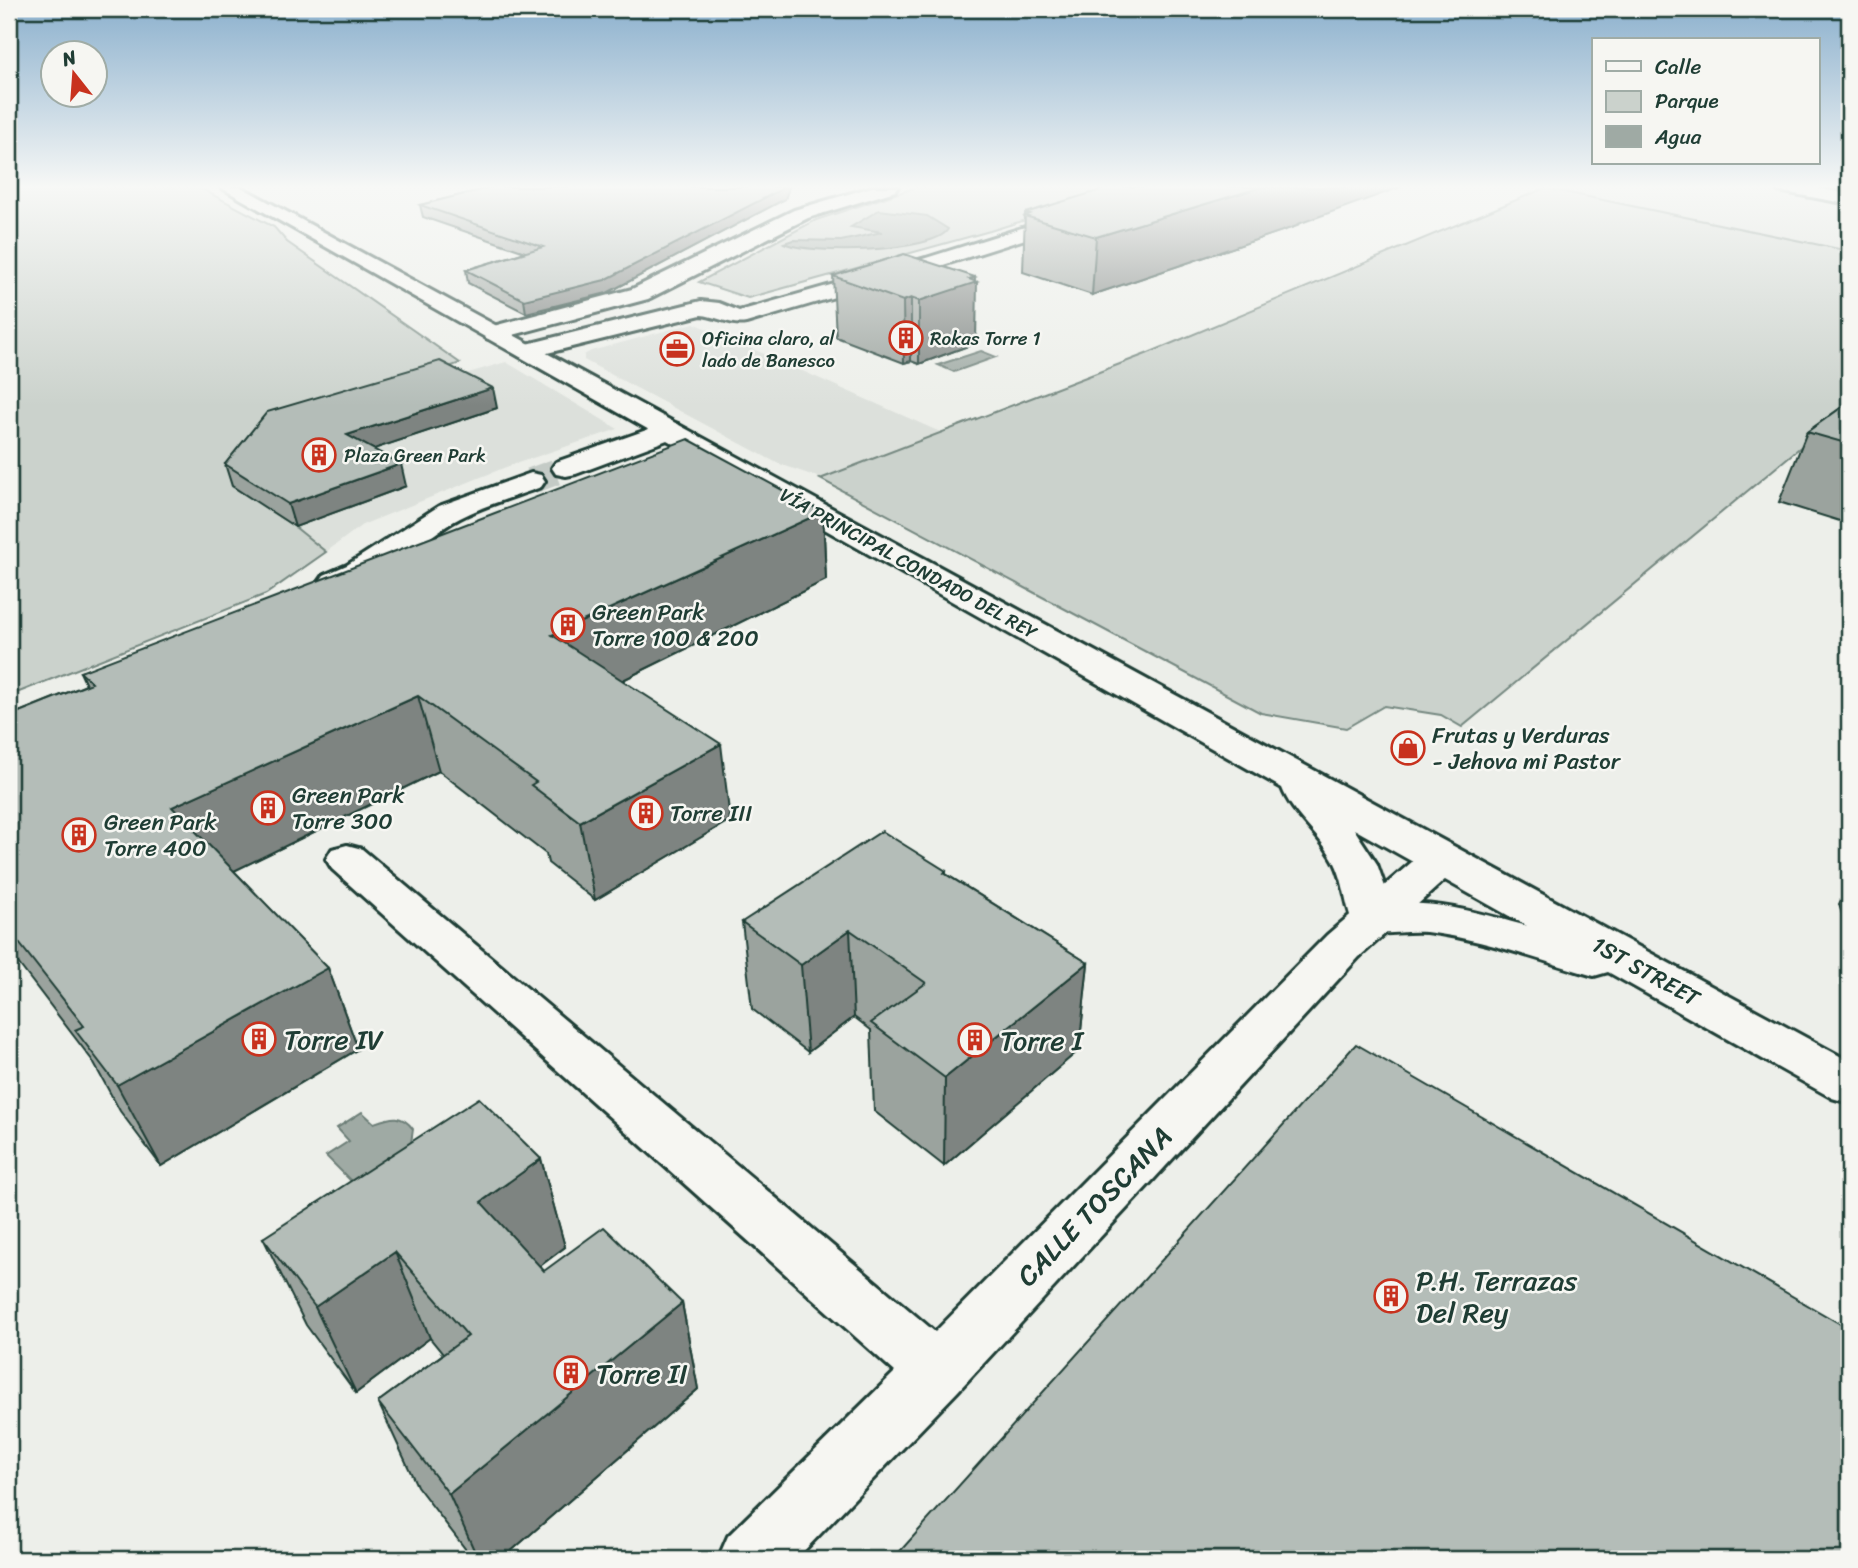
<svg xmlns="http://www.w3.org/2000/svg" width="1858" height="1568" font-family="Sriracha,sans-serif">
  <style>
    .built { fill: #dce0db }
    .green { fill: #cbd2cc; stroke: #758880; stroke-width: 2 }
    .water { fill: #9faaa4; stroke: #6c7e77; stroke-width: 2 }
    .lines { fill: none; stroke-linecap: round; stroke-linejoin: round }
    .minor-tunnel { stroke: #c4cbc6; stroke-width: 26; stroke-dasharray: 26 13; stroke-linecap: butt }
    .minor-casing { stroke: #1f3d34; stroke-width: 6 }
    .tertiary-casing { stroke: #1f3d34; stroke-width: 6 }
    .minor { fill: #f6f6f2; fill-rule: evenodd }
    .tertiary { fill: #f6f6f2; fill-rule: evenodd }
    .wall { fill: #9ba39e; stroke: #1f3d34; stroke-width: 2 }
    .shaded-wall { fill: #7e8481; stroke: #1f3d34; stroke-width: 2 }
    .building { fill: #b4bdb8; stroke: #1f3d34; stroke-width: 2 }
    .labels { text-anchor: middle; stroke-width: 5; stroke-linejoin: round; paint-order: stroke }
    .far-poi-label { font-size: 19px; fill: #1f3d34; stroke: #f6f6f2; text-anchor: start }
    .far-street-label { font-size: 19px; fill: #1f3d34; stroke: #f6f6f2 }
    .poi-label { font-size: 23px; fill: #1f3d34; stroke: #f6f6f2; text-anchor: start }
    .street-label { font-size: 23px; fill: #1f3d34; stroke: #f6f6f2 }
    .near-poi-label { font-size: 28px; fill: #1f3d34; stroke: #f6f6f2; text-anchor: start }
    .near-street-label { font-size: 28px; fill: #1f3d34; stroke: #f6f6f2 }
  </style>
  <rect width="100%" height="100%" fill="#edefea"/>
  <filter id="ink" filterUnits="userSpaceOnUse"><feTurbulence type="fractalNoise" baseFrequency=".0143" numOctaves="2"/><feDisplacementMap in="SourceGraphic" scale="14" xChannelSelector="R" yChannelSelector="G"/><feConvolveMatrix kernelMatrix="1 2 1 2 8 2 1 2 1" color-interpolation-filters="sRGB"/></filter>
  <g filter="url(#ink)">
    <g class="built">
      <polygon points="1539,187 1849,187 1849,251 1545,188"/>
      <polygon points="694,323 931,428 943,433 820,478 777,463 584,360 584,355 591,351"/>
      <polygon points="506,362 618,429 506,467 362,525 326,552 295,527 232,486 444,380"/>
    </g>
    <g class="green">
      <polygon points="9,187 198,187 274,227 287,242 460,363 273,433 232,485 295,527 326,552 266,594 9,696"/>
      <polygon points="917,187 1132,187 990,231 748,298 699,282 816,220"/>
      <polygon points="1545,188 1849,251 1849,407 1462,727 1441,715 1384,706 1346,728 1261,713 820,479 1146,354"/>
    </g>
    <g class="water">
      <path d="M879,210l48,6 21,13c-13,24 -141,26 -164,14l9,-3 48,1 41,-9 -31,-5z"/>
      <polygon points="981,351 996,357 954,372 938,365"/>
      <path d="M362,1112l12,11c17,-6 27,-10 39,6l-2,14 -46,52 -39,-39 23,-15 -12,-13z"/>
    </g>
    <g class="lines">
      <polyline class="minor-tunnel" points="531,481 566,468"/>
      <defs>
        <g id="minor">
          <polygon points="872,187 898,187 895,191 808,218 648,299 494,340 486,338 483,333 486,328 632,289 794,210"/>
          <path d="M1153,187h26l-3,4 -236,75 -194,57c-15,3 -30,-7 -45,-8l-174,43 -8,-2 -4,-5 4,-5 182,-45 18,2 20,8 187,-53z"/>
          <polygon points="1776,187 1811,187 1849,194 1849,204 1784,192 1778,191"/>
          <polygon points="669,422 678,424 682,430 678,436 576,474 566,476 556,474 552,468 556,462"/>
          <path d="M531,473l10,2 4,6 -4,6c-27,10 -56,18 -81,31 -36,18 -95,81 -136,71l-5,-7 5,-7 23,-10 92,-59z"/>
          <polygon points="347,845 362,849 935,1332 1327,935 1427,849 1442,845 1457,849 1463,859 1457,869 1359,957 958,1391 796,1559 718,1559 728,1536 895,1372 332,869 326,859 332,849"/>
        </g>
        <path id="tertiary" d="M220,187h21l1608,874v42l-17,-5 -224,-126 -14,4c-55,-16 -111,-37 -168,-44 -24,-2 -46,5 -69,-1 -12,-20 -11,-46 -22,-68 -13,-27 -43,-48 -53,-75zM1354,829l173,97c-48,-13 -86,-25 -136,-22l-14,-40z"/>
      </defs>
      <use href="#minor" class="minor-casing"/>
      <use href="#tertiary" class="tertiary-casing"/>
      <use href="#minor" class="minor"/>
      <use href="#tertiary" class="tertiary"/>
    </g>
    <g class="wall">
      <polygon points="493,187 789,187 785,199 607,293 526,313 468,283 466,270 525,252 423,217 420,205"/>
      <polygon points="1025,213 1298,224 1297,226 1092,295 1023,272"/>
      <polygon points="833,276 975,281 976,343 919,364 911,361 904,363 836,337"/>
      <polygon points="1849,402 1849,524 1779,502 1807,432"/>
      <polygon points="497,408 373,449 406,486 295,527 232,486 225,464"/>
      <polygon points="823,512 826,580 623,680 730,820 595,900 548,863 546,854 439,771 234,871 328,968 358,1049 161,1166 120,1111 92,1060 9,951 9,716 86,685 80,672"/>
      <polygon points="946,871 946,874 1088,963 1079,1050 944,1166 874,1111 871,1030 854,1017 808,1052 752,1009 742,922"/>
      <polygon points="1849,885 1849,937 1839,904"/>
      <polygon points="541,1159 565,1247 540,1266 544,1271 682,1303 698,1389 502,1559 473,1559 417,1486 378,1402 443,1354 430,1338 356,1393 306,1325 263,1238"/>
    </g>
    <g class="shaded-wall">
      <polygon points="785,187 789,187 785,199 607,293 526,313 524,300"/>
      <polygon points="1262,187 1401,187 1298,224 1297,226 1092,295 1096,237"/>
      <polygon points="975,277 975,283 977,282 976,343 919,364 919,301"/>
      <polygon points="911,298 911,361 904,363 903,301"/>
      <polygon points="493,388 497,408 353,456 347,435"/>
      <polygon points="401,464 406,486 295,527 288,504"/>
      <polygon points="823,512 826,580 566,708 552,635"/>
      <polygon points="418,696 439,771 205,885 172,807"/>
      <polygon points="721,744 730,820 595,900 580,822"/>
      <polygon points="850,930 854,1017 808,1052 801,965"/>
      <polygon points="1088,963 1079,1050 944,1166 945,1078"/>
      <polygon points="328,968 358,1049 161,1166 117,1085"/>
      <polygon points="541,1159 565,1247 509,1289 481,1202"/>
      <polygon points="395,1252 430,1338 356,1393 315,1307"/>
      <polygon points="682,1303 698,1389 502,1559 478,1559 449,1494"/>
    </g>
    <g class="building">
      <polygon points="493,187 785,187 784,188 605,280 524,300 466,270 543,247 420,205"/>
      <polygon points="1111,187 1262,187 1096,237 1025,216 1030,214 1025,213"/>
      <polygon points="904,254 975,277 969,279 977,282 919,301 911,298 903,301 833,276"/>
      <polygon points="440,361 493,388 347,435 401,464 288,504 225,464 267,412"/>
      <polygon points="1849,402 1849,444 1807,432"/>
      <polygon points="688,439 823,512 552,635 721,744 580,822 531,785 536,782 418,696 172,807 328,968 117,1085 75,1030 84,1026 9,930 9,716 92,683 80,672"/>
      <polygon points="882,831 946,871 944,873 1088,963 945,1078 871,1023 926,983 850,930 801,965 742,922"/>
      <polygon points="1356,1044 1849,1329 1849,1559 893,1559"/>
      <polygon points="479,1098 541,1159 481,1202 544,1271 604,1227 682,1303 449,1494 378,1402 468,1336 395,1252 315,1307 263,1238"/>
    </g>
  </g>
  <linearGradient id="sky" x2="0" y2="1"><stop stop-color="#8bb0cd"/><stop offset="0.46" stop-color="#f7f8f6"/><stop offset="1" stop-color="#f7f8f6" stop-opacity="0"/></linearGradient>
  <rect width="1858" height="406" fill="url(#sky)"/>
  <defs>
    <symbol id="building-ring" viewBox="-11 -11 22 22"><circle r="9.5" fill="#f6f6f2" stroke="#c8321e" stroke-width="1.5"/><path d="M-4-6H4V6H1V3H-1V6H-4ZM-2.5-4.3h1.7v1.8h-1.7ZM.8-4.3h1.7v1.8H.8ZM-2.5-1h1.7V.8h-1.7ZM.8-1h1.7V.8H.8Z" fill="#c8321e"/></symbol>
    <symbol id="office-ring" viewBox="-11 -11 22 22"><circle r="9.5" fill="#f6f6f2" stroke="#c8321e" stroke-width="1.5"/><path d="M-6-3h4V-5.5h4V-3h4V5H-6ZM-1-4.5V-3h2v-1.5ZM-6 0V1H6V0Z" fill="#c8321e"/></symbol>
    <symbol id="shop-ring" viewBox="-11 -11 22 22"><circle r="9.5" fill="#f6f6f2" stroke="#c8321e" stroke-width="1.5"/><path d="M-5-2.5h2.3a2.7 3.5 0 0 1 5.4 0H5L5.5 6h-11ZM-1.5-2.5h3a1.5 2.3 0 0 0-3 0Z" fill="#c8321e"/></symbol>
  </defs>
  <g fill-rule="evenodd">
    <use href="#building-ring" x="887" y="319" width="38" height="38"/>
    <use href="#office-ring" x="658" y="330" width="38" height="38"/>
    <use href="#building-ring" x="300" y="436" width="38" height="38"/>
    <use href="#building-ring" x="549" y="606" width="38" height="38"/>
    <use href="#shop-ring" x="1389" y="729" width="38" height="38"/>
    <use href="#building-ring" x="249" y="789" width="38" height="38"/>
    <use href="#building-ring" x="627" y="794" width="38" height="38"/>
    <use href="#building-ring" x="60" y="816" width="38" height="38"/>
    <use href="#building-ring" x="240" y="1020" width="38" height="38"/>
    <use href="#building-ring" x="956" y="1021" width="38" height="38"/>
    <use href="#building-ring" x="1372" y="1277" width="38" height="38"/>
    <use href="#building-ring" x="552" y="1354" width="38" height="38"/>
  </g>
  <g class="labels">
    <g class="far-poi-label">
      <text x="702" y="345">Oficina claro, al<tspan x="702" dy="22">lado de Banesco</tspan></text>
      <text x="930" y="345">Rokas Torre 1</text>
      <text x="344" y="462">Plaza Green Park</text>
    </g>
    <g class="far-street-label">
      <text transform="translate(909 563) rotate(29)" y="7">VÍA PRINCIPAL CONDADO DEL REY</text>
    </g>
    <g class="poi-label">
      <text x="592" y="620">Green Park<tspan x="592" dy="26">Torre 100 &amp; 200</tspan></text>
      <text x="1432" y="743">Frutas y Verduras<tspan x="1432" dy="26">- Jehova mi Pastor</tspan></text>
      <text x="292" y="803">Green Park<tspan x="292" dy="26">Torre 300</tspan></text>
      <text x="670" y="821">Torre III</text>
      <text x="104" y="830">Green Park<tspan x="104" dy="26">Torre 400</tspan></text>
    </g>
    <g class="street-label">
      <text transform="translate(1646 971) rotate(29)" y="8">1ST STREET</text>
    </g>
    <g class="near-poi-label">
      <text x="284" y="1049">Torre IV</text>
      <text x="1000" y="1050">Torre I</text>
      <text x="1416" y="1290">P.H. Terrazas<tspan x="1416" dy="32">Del Rey</tspan></text>
      <text x="596" y="1383">Torre II</text>
    </g>
    <g class="near-street-label">
      <text transform="translate(1094 1206) rotate(-46)" y="10">CALLE TOSCANA</text>
    </g>
  </g>
  <rect width="1858" height="1568" fill="none" stroke="#f6f6f2" stroke-width="35"/>
  <rect x="18" y="18" width="1823" height="1533" fill="none" stroke="#1f3d34" stroke-width="2.5" filter="url(#ink)"/>
  <rect x="1592" y="38" width="228" height="126" fill="#f6f6f2" stroke="#a0aca6" stroke-width="2"/>
  <rect x="1606" y="61" width="35" height="10" fill="#f6f6f2" stroke="#a0aca6" stroke-width="2"/>
  <text x="1655" y="74" font-size="21" fill="#1f3d34">Calle</text>
  <rect x="1606" y="91" width="35" height="21" fill="#cbd2cc" stroke="#a0aca6" stroke-width="2"/>
  <text x="1655" y="108" font-size="21" fill="#1f3d34">Parque</text>
  <rect x="1606" y="126" width="35" height="21" fill="#9faaa4" stroke="#a0aca6" stroke-width="2"/>
  <text x="1655" y="144" font-size="21" fill="#1f3d34">Agua</text>
  <g transform="translate(74 74) rotate(343)"><circle r="33" fill="#f6f6f2" stroke="#a0aca6" stroke-width="2"/>
  <path d="M0-5L12 26L0 18L-12 26Z" fill="#c8321e"/>
  <text y="-10" font-size="19" font-weight="bold" text-anchor="middle" fill="#1f3d34">N</text>
  </g>
</svg>
